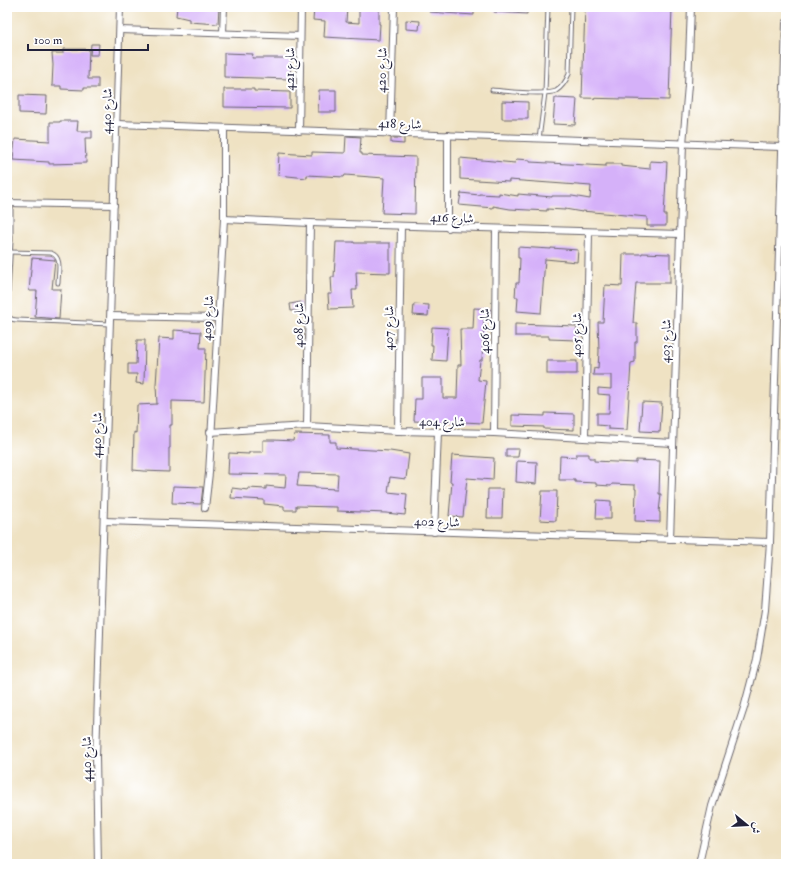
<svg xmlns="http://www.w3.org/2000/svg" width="793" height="871" font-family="'IM FELL Double Pica',Amiri,serif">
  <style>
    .building { fill: #d5b1f9; fill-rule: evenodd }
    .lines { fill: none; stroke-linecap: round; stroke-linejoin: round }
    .lane-casing { stroke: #6a656b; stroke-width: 5 }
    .street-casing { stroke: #6a656b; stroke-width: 8 }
    .lane { stroke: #fff; stroke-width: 3 }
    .street { stroke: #fff; stroke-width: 6 }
    .labels { text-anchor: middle; stroke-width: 4; stroke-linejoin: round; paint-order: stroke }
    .street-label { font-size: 13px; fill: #22223b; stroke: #fff }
  </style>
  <rect width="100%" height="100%" fill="#fff"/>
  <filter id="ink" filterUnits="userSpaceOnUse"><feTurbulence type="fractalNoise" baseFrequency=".025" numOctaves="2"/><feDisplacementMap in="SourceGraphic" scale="8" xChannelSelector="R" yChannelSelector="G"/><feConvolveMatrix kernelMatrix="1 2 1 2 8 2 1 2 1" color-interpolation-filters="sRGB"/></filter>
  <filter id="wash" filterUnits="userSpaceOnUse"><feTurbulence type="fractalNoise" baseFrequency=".012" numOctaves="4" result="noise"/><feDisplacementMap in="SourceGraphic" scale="16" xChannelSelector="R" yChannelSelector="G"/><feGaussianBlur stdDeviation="0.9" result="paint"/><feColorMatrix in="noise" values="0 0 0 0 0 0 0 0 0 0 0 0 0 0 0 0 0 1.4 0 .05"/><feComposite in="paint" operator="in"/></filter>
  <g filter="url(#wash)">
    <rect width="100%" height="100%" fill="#efe2c3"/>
    <g id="blocks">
      <g class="building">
        <polygon points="177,7 219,7 218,24 189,22 189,19 176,16"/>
        <polygon points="325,7 347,7 346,22 359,23 359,7 379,7 379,24 380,24 379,40 324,37 325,21 313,20 314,9 326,10"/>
        <polygon points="429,7 474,7 474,15 429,12"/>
        <polygon points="494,7 527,7 527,14 494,12"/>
        <polygon points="585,7 672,7 669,100 582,98"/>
        <polygon points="406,20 420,21 419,30 406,29"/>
        <polygon points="91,44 99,44 98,55 90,55"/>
        <polygon points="63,49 89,49 88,79 98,79 98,88 84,88 84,90 61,89 61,86 52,86 53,65 52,53 63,53"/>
        <polygon points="224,53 253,54 252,58 291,58 290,79 224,77"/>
        <polygon points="224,89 254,89 254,91 290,92 290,108 224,107"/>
        <polygon points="319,90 336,90 336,112 318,112"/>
        <polygon points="19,95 47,96 46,114 19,113"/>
        <polygon points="555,98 577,99 575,125 553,124"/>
        <polygon points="502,101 528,102 528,119 502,119"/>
        <polygon points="60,121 78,121 77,131 92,131 92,138 85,138 86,163 49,164 49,162 13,160 15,139 50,141 50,122 60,122"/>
        <polygon points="346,136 361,137 360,153 362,153 362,155 416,157 415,214 382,213 384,178 345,175 344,177 307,175 307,178 278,175 279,153 312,155 312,152 345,153"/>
        <polygon points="391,138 404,138 404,144 391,143"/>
        <polygon points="460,158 515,163 516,159 530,160 530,162 606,166 606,164 621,164 621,166 650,169 650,161 667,162 664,215 666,215 666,226 647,226 647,217 582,211 582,212 565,209 565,210 547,209 547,211 510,209 493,206 493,208 459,205 461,193 479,195 479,194 499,195 499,193 518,196 518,194 552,197 552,196 572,196 590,199 591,186 509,180 509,182 460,179"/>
        <polygon points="336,242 354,242 354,243 390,243 390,273 356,272 357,290 352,290 353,308 329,309 328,294 332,294 331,277 334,277"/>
        <polygon points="518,247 551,249 551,248 578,250 577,262 545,259 541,313 517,311 518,297 515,297 516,283 519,283 520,258 518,258"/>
        <polygon points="642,253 670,254 670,283 636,283 633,323 637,323 637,342 635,342 635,362 631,363 627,430 608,429 608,426 597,425 597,413 609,413 610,395 598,394 598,388 611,389 611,375 593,375 594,368 598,369 599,351 598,322 603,322 605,285 622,286 623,254 642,254"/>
        <polygon points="32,258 55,260 52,289 61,289 59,319 35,317 37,291 29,291"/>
        <polygon points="301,302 302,310 291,311 290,304"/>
        <polygon points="414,304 429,305 428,316 413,315"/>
        <polygon points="474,308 490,309 489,319 484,318 482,360 480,360 478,380 486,381 482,423 447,421 447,423 414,421 415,399 422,399 422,378 443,378 443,398 457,398 458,365 461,365 460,329 473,329"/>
        <polygon points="515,324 577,326 576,340 549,339 549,336 515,336"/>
        <polygon points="432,327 448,328 446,361 432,360 433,345 431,345"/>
        <polygon points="174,330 201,332 200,348 206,348 204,402 172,401 172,425 170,425 170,448 169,448 169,472 143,471 133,470 134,432 136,433 137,405 157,404 156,385 159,338 174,339"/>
        <polygon points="137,340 145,340 144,384 136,383 137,374 128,374 128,364 136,364"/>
        <rect x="547" y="361" width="30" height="13"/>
        <polygon points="642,402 662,403 660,432 640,431"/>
        <polygon points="545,413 574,414 574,430 544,429 544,427 512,426 512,415 545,416"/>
        <path d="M294,434l36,1v7h6v6l54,3 19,3 -3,25 -16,-2 -2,15 19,2 -2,21 -19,-2 -49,-2v-4l-41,-1v4h-12v-4l-20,-2v-4l-33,-2 1,-10 16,2v-2l18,1v-3l19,2 1,-13 -58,-1 1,-21 20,1v-2h14v-12h11l19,1zM299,473l39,1 -1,15 -22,-1v-1l-18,-1z"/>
        <polygon points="506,449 519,449 518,457 506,457"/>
        <polygon points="576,454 589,454 589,458 594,458 594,461 636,463 636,460 660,461 659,494 661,494 659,512 660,512 660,522 635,521 636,489 635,489 635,485 612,484 611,486 596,485 596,483 575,482 575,480 559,480 560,456 576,457"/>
        <polygon points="452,455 494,458 493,480 467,478 463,517 449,516 452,482 450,482"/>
        <polygon points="517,461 537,462 536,484 516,482"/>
        <polygon points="173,486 203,487 201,504 172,503"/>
        <polygon points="488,489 503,489 502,518 487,518"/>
        <polygon points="542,491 557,491 556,521 540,520"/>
        <polygon points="597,500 611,501 611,519 596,519"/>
      </g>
    </g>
  </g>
  <g filter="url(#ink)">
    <use href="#blocks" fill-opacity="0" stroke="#6a656b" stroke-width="1"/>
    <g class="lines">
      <defs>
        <g id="lane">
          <path d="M492,90c14,1 52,6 64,1 7,-4 10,-10 13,-17l2,-67"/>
          <polyline points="539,139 545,93 548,7"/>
          <path d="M11,203v38l-4,69c0,7 3,10 10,10l93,4"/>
          <path d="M10,252l41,1c12,4 7,20 7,30"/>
        </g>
        <g id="street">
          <polyline points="120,30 300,36"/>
          <polyline points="223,33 224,7"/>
          <polyline points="117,124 782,147"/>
          <polyline points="299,131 301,7"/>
          <polyline points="390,134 394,7"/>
          <polyline points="7,203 114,205"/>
          <polyline points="224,219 310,223 680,234"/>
          <polyline points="448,228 448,135"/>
          <polyline points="111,316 218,318"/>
          <polyline points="307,426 310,223"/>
          <polyline points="398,431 401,226"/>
          <polyline points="210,432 307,426 398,431 494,433 673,443"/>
          <polyline points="494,433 496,230"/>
          <polyline points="585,437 589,233"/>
          <polyline points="205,508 209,473 224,219 224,128"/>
          <polyline points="104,521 770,542"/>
          <polyline points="434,532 438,432"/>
          <polyline points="670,539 683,144 688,85 691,7"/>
          <polyline points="98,864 96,757 120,7"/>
          <polyline points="699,864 712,806 744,708 757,659 765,610 770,542 786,23"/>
        </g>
      </defs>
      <use href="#lane" class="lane-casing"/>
      <use href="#street" class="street-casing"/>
      <use href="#lane" class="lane"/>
      <use href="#street" class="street"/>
    </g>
  </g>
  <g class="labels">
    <g class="street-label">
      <text transform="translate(289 69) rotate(-89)" y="5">شارع 421</text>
      <text transform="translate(381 70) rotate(-88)" y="5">شارع 420</text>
      <text transform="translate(106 111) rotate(-88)" y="5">شارع 440</text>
      <text transform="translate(400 123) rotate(2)" y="5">شارع 418</text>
      <text transform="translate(452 217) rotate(2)" y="5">شارع 416</text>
      <text transform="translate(207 318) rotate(-86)" y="5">شارع 409</text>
      <text transform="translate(298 325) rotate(-89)" y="5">شارع 408</text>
      <text transform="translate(388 328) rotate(-89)" y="5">شارع 407</text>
      <text transform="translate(484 331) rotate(-90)" y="5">شارع 406</text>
      <text transform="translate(576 335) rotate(-89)" y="5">شارع 405</text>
      <text transform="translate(665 341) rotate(-88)" y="5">شارع 403</text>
      <text transform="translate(442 421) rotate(1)" y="5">شارع 404</text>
      <text transform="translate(96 435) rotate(-88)" y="5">شارع 440</text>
      <text transform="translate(437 521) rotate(2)" y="5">شارع 402</text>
      <text transform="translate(86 759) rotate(-90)" y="5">شارع 440</text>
    </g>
  </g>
  <rect width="793" height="871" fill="none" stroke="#fff" stroke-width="24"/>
  <g transform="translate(747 825) rotate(108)" stroke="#ffffff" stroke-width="3" paint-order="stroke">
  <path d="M0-3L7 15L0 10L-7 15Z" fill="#22223b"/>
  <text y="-6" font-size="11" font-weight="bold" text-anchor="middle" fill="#22223b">ش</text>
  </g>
  <path d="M28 44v6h120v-6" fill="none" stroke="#22223b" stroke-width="2"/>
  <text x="34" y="44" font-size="12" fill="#22223b" stroke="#ffffff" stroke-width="3" paint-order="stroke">100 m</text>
</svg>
